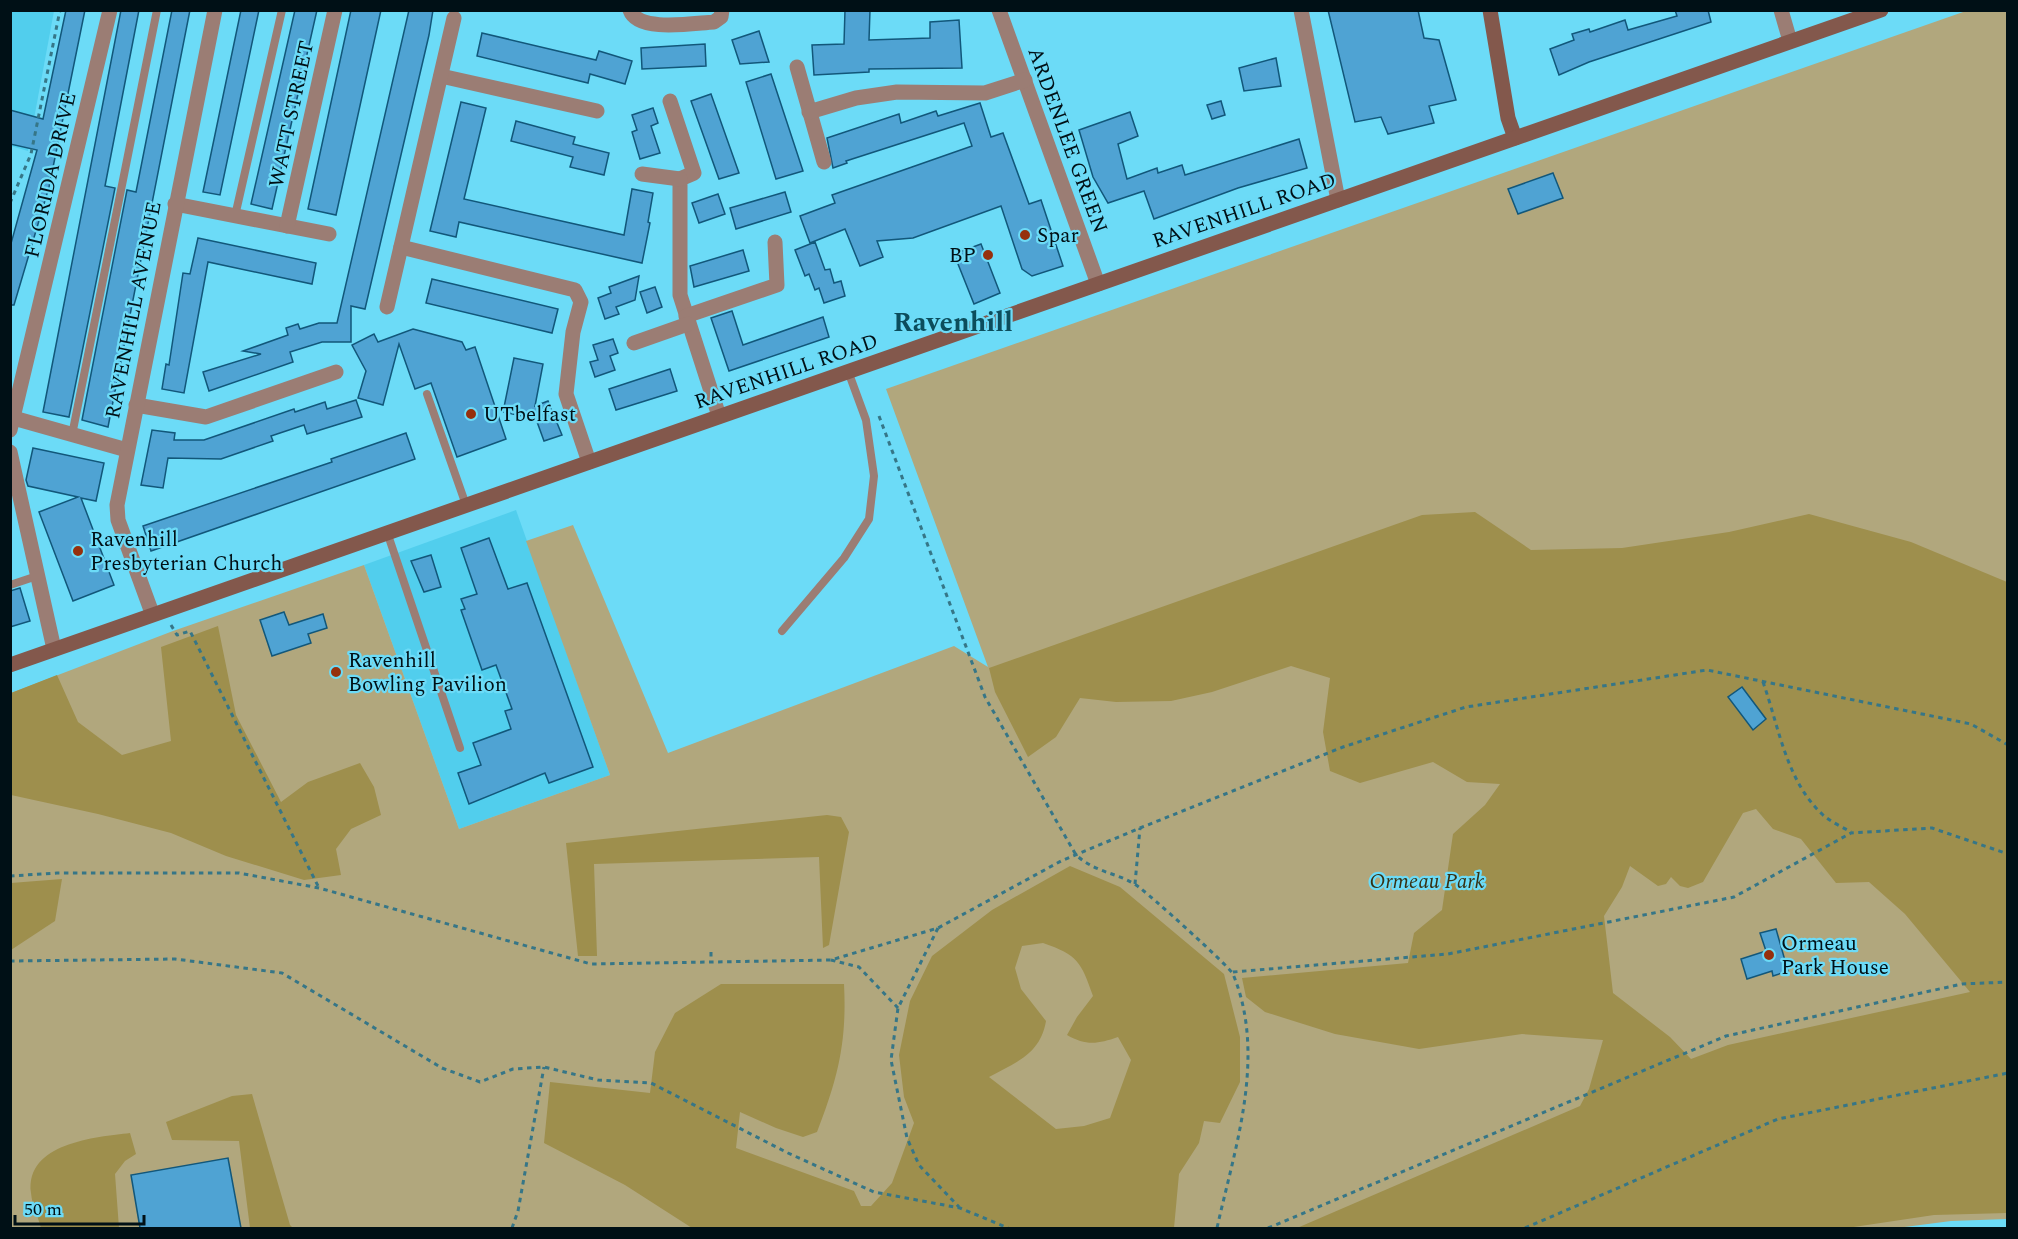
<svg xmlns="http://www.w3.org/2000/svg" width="2018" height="1239" font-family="Spectral,serif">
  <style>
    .built { fill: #51ceed }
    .green { fill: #b1a77d }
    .forest { fill: #9e8f4d; fill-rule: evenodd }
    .building { fill: #4fa3d3; stroke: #12577a; stroke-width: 1.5 }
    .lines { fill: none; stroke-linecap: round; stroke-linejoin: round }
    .path { stroke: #367687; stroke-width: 3; stroke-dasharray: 4.5 4.5; stroke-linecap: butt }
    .lane { stroke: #9b7d74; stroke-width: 8 }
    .street { stroke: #9b7d74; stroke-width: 15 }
    .secondary { stroke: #83584c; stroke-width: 15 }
    .poi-dot { fill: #96300d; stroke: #6cdbf7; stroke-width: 2 }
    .labels { text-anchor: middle; stroke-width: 4.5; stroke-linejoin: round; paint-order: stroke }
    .street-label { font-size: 21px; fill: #001016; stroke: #6cdbf7 }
    .poi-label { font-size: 21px; fill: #001016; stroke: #6cdbf7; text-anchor: start }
    .park-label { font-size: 21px; font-style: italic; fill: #383113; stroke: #6cdbf7 }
    .district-label { font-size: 27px; font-weight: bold; fill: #0c4d5c; stroke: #6cdbf7 }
  </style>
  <rect width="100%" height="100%" fill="#6cdbf7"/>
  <g class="built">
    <polygon points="10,11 54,11 28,151 11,146"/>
    <polygon points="516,510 610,775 459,829 364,565"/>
  </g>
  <polygon class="green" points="1966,11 2007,11 2007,1219 1951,1221 1897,1228 11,1228 11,693 173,631 364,565 459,829 610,775 526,541 573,525 668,753 954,646 988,667 886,389"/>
  <g class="forest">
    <path d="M1475,512l56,38 91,-2 107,-16 80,-18 102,28 96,40v631l-73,2 -87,13h-550l283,-122 9,-17 14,-49 -81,-6 -103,15 -84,-15 -70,-22 -19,-15 -4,-19 166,-15 6,-30 28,-23 11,-76 32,-29 15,-21 -33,-2 -34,-20 -73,21 -30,-12 -7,-39 7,-54 -39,-12 -79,26 -41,9 -55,1 -36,-4 -24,39 -28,20 -33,-65 -6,-24 433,-153zM1756,809l17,20 28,10 35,44 33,-1 36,32 65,78 -242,53 -37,14 -21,-22 -57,-44 -9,-77 18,-29 8,-21 28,20 8,-2 5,-7 9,9 8,2 15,-6 40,-69z"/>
    <polygon points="218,626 236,715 281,802 308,782 360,763 374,787 381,815 351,829 336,849 341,875 304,880 226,856 171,833 98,814 11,795 11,693 57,675 78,722 122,755 171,741 161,647"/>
    <polygon points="827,815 841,817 849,832 829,945 823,948 819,857 594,864 597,956 578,956 566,843"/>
    <path d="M1070,866l50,21 104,87 16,63v45l-20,41 -16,-2 -5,22 -20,31 -5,54h-482l-67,-43 -81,-42 6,-61 100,11 5,-41 20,-39 46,-29h123c3,58 -6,94 -27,148l-14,5 -27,-9 -36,-16 -4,36 118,43 7,15h10l21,-23 22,-60 -10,-26 -5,-42 11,-54 22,-45 60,-46zM1043,943c35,12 38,19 50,53l-16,21 -10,18c19,11 31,9 51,2l13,23 -21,58 -26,8 -28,3 -67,-52c27,-15 51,-22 57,-56l-25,-32 -6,-21 7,-22z"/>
    <polygon points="62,879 55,921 11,950 11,883"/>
    <polygon points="252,1094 290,1225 293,1228 250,1228 239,1141 172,1140 166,1122 232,1096"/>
    <path d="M130,1133l6,21 -11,7 -10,13 4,54h-78c-3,-11 -9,-23 -10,-35 -6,-50 65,-56 99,-60z"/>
  </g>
  <g class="building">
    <polygon points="66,10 85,10 49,187 14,305 10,305 10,247 37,150 10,144 10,110 43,119"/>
    <polygon points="121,10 139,10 105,186 115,188 69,417 43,412"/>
    <polygon points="172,10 190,10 108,427 82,420 127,190 136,192"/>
    <polygon points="241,10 259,10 220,195 203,192"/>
    <polygon points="295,10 317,10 272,209 251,204"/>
    <polygon points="351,10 381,10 336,215 308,209"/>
    <polygon points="409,10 433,10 429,35 365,309 351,306 351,342 322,342 290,352 293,362 209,391 203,372 261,354 243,351 288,335 286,328 298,324 300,329 319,323 337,323"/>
    <polygon points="845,10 870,10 869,40 930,38 930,22 959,20 962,68 869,69 869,72 814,75 812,45 844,44"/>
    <polygon points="1328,10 1418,10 1424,38 1439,40 1456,100 1429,106 1434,123 1388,134 1381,117 1355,122"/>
    <polygon points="1675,10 1708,10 1711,22 1589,62 1559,75 1550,49 1574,40 1572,34 1589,29 1590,32 1625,20 1628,30 1677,16"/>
    <polygon points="759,31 769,62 740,64 732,40"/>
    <polygon points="482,33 596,60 599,51 632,61 625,84 590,74 588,83 477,56"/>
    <polygon points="705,44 706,66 642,69 641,48"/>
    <polygon points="1276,58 1281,86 1244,91 1239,68"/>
    <polygon points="771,74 803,171 776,179 746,82"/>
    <polygon points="711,94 739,173 719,179 691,101"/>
    <polygon points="1221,101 1225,115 1212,119 1207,105"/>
    <polygon points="461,102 486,108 464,199 624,235 632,189 653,193 648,222 650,223 642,263 459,222 456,237 430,231"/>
    <polygon points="980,103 991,137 1003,133 1029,204 1041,200 1063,266 1032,276 1022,269 1001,206 913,238 877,241 883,257 860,266 845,229 810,243 800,216 835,203 832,195 972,146 964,123 846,161 847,163 833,168 827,138 899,114 901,123 936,111 938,116"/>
    <polygon points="653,108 658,123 651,126 660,153 640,159 632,132 637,130 632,115"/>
    <polygon points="1130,112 1138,136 1118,144 1127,179 1157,168 1158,173 1182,165 1185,175 1299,139 1307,168 1238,188 1154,219 1144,191 1108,203 1093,177 1079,130"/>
    <polygon points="516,121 575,137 573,144 609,153 604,175 570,167 573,157 511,141"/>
    <polygon points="1553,173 1563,198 1518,214 1508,189"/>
    <polygon points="785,192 791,212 736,229 730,208"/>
    <polygon points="718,194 725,214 699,223 692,203"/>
    <polygon points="198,238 316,263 312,284 208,262 184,393 162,389 166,364 169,365 183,273 190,274"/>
    <polygon points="815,242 825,270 830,269 834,283 841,281 845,296 824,303 819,288 815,290 809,274 805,276 795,250"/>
    <polygon points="981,244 1000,293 974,304 954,254"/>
    <polygon points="743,250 749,271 694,287 690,266"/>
    <polygon points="639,276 635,300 616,307 619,314 605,319 598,298 611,293 609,287"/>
    <polygon points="432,279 558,309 552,333 426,303"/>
    <polygon points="655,287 662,307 647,313 640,292"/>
    <polygon points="732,311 743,345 823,317 829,337 729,371 711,318"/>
    <polygon points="413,329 462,342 466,350 475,347 506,439 457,457 431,383 415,389 399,344 383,405 358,398 366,371 352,345 374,334 378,342"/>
    <polygon points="613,339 618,353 610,356 615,370 595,377 590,362 598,360 593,345"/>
    <polygon points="514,358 543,364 535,406 548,401 562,435 544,441 536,419 503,412"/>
    <polygon points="670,369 677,391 616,410 609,389"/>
    <polygon points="356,400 362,417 307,434 304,425 271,436 273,441 221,459 168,458 163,488 141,485 152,430 175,433 174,440 204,440 294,409 295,412 325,402 327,409"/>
    <polygon points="406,433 415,459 151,551 143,526 332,462 331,459"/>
    <polygon points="33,448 104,463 96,501 81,498 114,585 73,601 39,512 78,497 28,486 26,480"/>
    <polygon points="489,538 508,589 527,583 593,767 549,783 545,773 469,804 458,773 481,765 473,743 511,729 505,711 512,709 496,665 482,670 461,610 465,609 461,599 477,594 461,548"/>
    <polygon points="431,555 441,587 424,592 411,561"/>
    <polygon points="20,588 30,621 10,627 10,591"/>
    <polygon points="284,612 289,625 323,614 327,628 308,634 311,643 272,656 260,620"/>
    <polygon points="1742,687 1766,719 1753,730 1728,697"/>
    <polygon points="1776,929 1788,971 1773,976 1772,971 1747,979 1741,959 1766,951 1760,933"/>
    <polygon points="228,1158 241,1228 140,1228 131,1175"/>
  </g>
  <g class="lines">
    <g class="path">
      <polyline points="10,203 31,154 60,10"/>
      <path d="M879,416l106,281 91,158c22,19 40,17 60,30 11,7 94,82 97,89 34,82 2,173 -16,254"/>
      <polyline points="171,625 177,635 190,631 319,888"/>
      <path d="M1763,682c16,45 23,99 60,133 8,7 19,12 28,17"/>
      <polyline points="10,876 57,873 239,873 319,888 591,964 831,960 938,928 1061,861 1140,828 1343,747 1466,707 1707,670 1971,724 2008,745"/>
      <polyline points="1135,884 1140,828"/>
      <polyline points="938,928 898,1008 891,1060 907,1138 919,1165 959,1207"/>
      <polyline points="711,952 711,963"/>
      <polyline points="831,960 859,967 898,1008"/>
      <polyline points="10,961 175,959 282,973 442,1068 480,1082 513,1069 544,1067 598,1080 651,1083 788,1153 874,1192 960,1208 1008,1228"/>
      <polyline points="1233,972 1448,954 1734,897 1851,833 1932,828 2008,854"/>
      <polyline points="512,1228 518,1211 544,1067"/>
      <polyline points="1268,1228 1726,1036 1962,984 2008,982"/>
      <polyline points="1525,1228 1778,1119 2008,1073"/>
    </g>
    <g class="lane">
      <polyline points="235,216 282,10"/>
      <polyline points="427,394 466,505"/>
      <polyline points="72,435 157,10"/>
      <polyline points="387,532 460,748"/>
      <polyline points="10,585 37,576"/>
      <polyline points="782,631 844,558 869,519 874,476 866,420 848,371"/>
    </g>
    <g class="street">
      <path d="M630,10c8,23 64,13 84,12l7,-5 1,-7"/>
      <polyline points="999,10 1098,284"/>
      <polyline points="1301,10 1338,200"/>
      <polyline points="1781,10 1790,41"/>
      <polyline points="797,67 824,162"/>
      <polyline points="441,76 597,111"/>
      <polyline points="670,101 694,173 680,179 680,295 719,416"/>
      <polyline points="809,112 856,98 897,92 985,93 1025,80"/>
      <polyline points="642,174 680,179"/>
      <polyline points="175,204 329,234"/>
      <polyline points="287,226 335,10"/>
      <polyline points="401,247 575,290 581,302 573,332 566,394 589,462"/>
      <polyline points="387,307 454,18"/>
      <polyline points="686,316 777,285 775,242"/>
      <polyline points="634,343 688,324"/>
      <polyline points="136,405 206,417 336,372"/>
      <polyline points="10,417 127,450"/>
      <polyline points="10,430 110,10"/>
      <polyline points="10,452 54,649"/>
      <polyline points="152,613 118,520 117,505 215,10"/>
    </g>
    <g class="secondary">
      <polyline points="1490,10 1508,118 1515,138"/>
      <polyline points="10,665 1881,10"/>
    </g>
  </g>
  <g class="poi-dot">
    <circle cx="1025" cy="235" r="6"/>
    <circle cx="988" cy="255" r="6"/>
    <circle cx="471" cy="414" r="6"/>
    <circle cx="78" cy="551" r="6"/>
    <circle cx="336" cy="672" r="6"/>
    <circle cx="1769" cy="955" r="6"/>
  </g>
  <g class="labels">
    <g class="street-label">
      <text transform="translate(291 114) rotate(-78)" y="7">WATT STREET</text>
      <text transform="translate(1068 140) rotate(70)" y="7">ARDENLEE GREEN</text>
      <text transform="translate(50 175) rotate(-77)" y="7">FLORIDA DRIVE</text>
      <text transform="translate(1244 210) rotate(-19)" y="7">RAVENHILL ROAD</text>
      <text transform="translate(133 310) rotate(-79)" y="7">RAVENHILL AVENUE</text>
      <text transform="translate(786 371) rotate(-19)" y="7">RAVENHILL ROAD</text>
    </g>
    <g class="poi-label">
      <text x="1037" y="242">Spar</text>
      <text x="976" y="262" text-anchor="end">BP</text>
      <text x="483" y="421">UTbelfast</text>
      <text x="90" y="546">Ravenhill<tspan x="90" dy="24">Presbyterian Church</tspan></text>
      <text x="348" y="667">Ravenhill<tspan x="348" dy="24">Bowling Pavilion</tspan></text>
      <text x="1781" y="950">Ormeau<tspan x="1781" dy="24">Park House</tspan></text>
    </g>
    <g class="park-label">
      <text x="1427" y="888">Ormeau Park</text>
    </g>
    <g class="district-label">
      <text x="953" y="331">Ravenhill</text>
    </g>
  </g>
  <rect width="2018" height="1239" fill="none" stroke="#001016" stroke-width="24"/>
  <path d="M15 1215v9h129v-9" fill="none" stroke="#001016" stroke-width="3"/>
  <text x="24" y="1215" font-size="18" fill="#001016" stroke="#6cdbf7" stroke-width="4.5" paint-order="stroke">50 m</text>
</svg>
